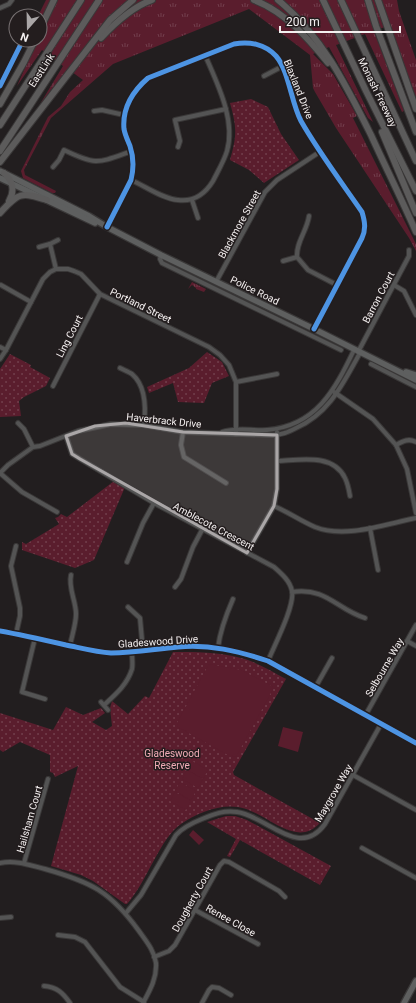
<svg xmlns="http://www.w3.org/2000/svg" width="416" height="1003" font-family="Roboto,sans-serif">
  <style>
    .grass { fill: url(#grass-tufts) }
    .park { fill: url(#park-dots) }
    .garden { fill: #5a1d2d }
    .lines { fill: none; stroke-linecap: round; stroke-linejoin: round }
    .minor-casing { stroke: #3a3838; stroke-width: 6 }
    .major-casing { stroke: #3a3838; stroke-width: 8 }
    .highway-casing { stroke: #3a3838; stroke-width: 8 }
    .minor { stroke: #545454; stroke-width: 4 }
    .major { stroke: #5e5f5f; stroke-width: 5.5 }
    .highway { stroke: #5c5b5b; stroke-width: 6 }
    .cycleway-casing { stroke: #231d1e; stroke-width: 8 }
    .cycleway { stroke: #4d94e3; stroke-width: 5 }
    .marked { fill: #aaa6a7; fill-opacity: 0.2; stroke: #aaa6a7; stroke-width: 3; stroke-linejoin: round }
    .labels { text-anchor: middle; stroke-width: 3; stroke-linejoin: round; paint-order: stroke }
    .street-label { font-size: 10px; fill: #f4f0f0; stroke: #231d1e }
    .park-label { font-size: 10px; fill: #f2acb7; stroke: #231d1e }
  </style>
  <defs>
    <pattern id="grass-tufts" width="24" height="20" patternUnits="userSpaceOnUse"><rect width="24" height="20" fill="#5a1d2d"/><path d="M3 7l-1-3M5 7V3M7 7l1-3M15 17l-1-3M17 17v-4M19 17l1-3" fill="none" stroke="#723e4c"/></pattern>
    <pattern id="park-dots" width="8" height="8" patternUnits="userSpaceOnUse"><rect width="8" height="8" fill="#5a1d2d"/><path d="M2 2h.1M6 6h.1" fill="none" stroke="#723e4c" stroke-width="1.8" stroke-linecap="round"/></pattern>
  </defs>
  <rect width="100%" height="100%" fill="#221e1f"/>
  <g class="grass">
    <polygon points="46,0 397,0 399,11 416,60 416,98 390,25 374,31 404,111 402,112 365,34 336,45 373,122 368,118 329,47 313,54 333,74 357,116 353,118 416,244 416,251 409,238 336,128 315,92 313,88 310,55 249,9 113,64 51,118 24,170 25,175 56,191 55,193 52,193 23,178 21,171 48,117 61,106 70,92 83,80 68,69 40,104 63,66 42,50 17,86 35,45 27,40 40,40 40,16 38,16"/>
    <polygon points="192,282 206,289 204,292 196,289 196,288 192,285 188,289"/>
  </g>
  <g class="park">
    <path d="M251,99l17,8 13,27 18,26 -35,23 -15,-13 -19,-10c7,-25 7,-32 0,-57z"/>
    <polygon points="207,352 222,362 229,376 212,383 204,403 178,402 173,383 149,393 147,387 189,368"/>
    <polygon points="10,354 31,365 30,367 50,378 46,386 24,397 19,401 21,416 0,417 0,369"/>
    <polygon points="114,481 125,487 94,560 75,568 22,550 22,542 26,544 59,524 55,518 58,517 61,514 67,517"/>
    <path d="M173,652c23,0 46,0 68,6 16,4 30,13 45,21l-53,93 1,3 86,48c-25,27 -54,-12 -82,-16 -19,-3 -41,6 -57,17 -21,14 -34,58 -54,80h-2l-32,-23 -12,-6 -30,-9 27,-100 -23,11 -2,-4 -3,-1v-17l-30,-13 -17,10 -3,-2v-37l53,17 13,-23 17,8 18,-7 4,5 -13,9 14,8 6,-4 -2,-18 2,-7 16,13 17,-18 4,2z"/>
    <polygon points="226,816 235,816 247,820 331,866 320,885 240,840 230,857 227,856 236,839 207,822"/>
  </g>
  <g class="garden">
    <polygon points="209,664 241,670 272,686 273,689 236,757 226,754 178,727 177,723"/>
    <polygon points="283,727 303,732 298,752 278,746"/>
    <polygon points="192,761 208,770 203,779 187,770"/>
    <polygon points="187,770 203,779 198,788 182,779"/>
    <polygon points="180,782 196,791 191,800 175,791"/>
    <polygon points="175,792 191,801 186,810 170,801"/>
    <polygon points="193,830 204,840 199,845 189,835"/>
  </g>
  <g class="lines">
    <defs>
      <g id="minor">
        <polyline points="0,8 9,4 12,0"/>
        <polyline points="264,76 283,66"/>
        <polyline points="94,111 102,110 124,115"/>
        <polyline points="178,147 180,141 175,120 226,109"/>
        <path d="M53,167l6,-7 5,-10c33,16 34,13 68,1"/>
        <path d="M131,180c14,6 32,19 47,20 15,2 27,-6 35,-19 5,-10 11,-20 14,-30 9,-31 -10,-68 -22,-96"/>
        <polyline points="192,200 198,218"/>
        <path d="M309,216c-2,15 -13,26 -12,41l11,13 29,15"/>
        <path d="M107,227l24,-47c3,-12 3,-22 -1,-34 -2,-5 -5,-11 -6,-17 -2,-22 9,-38 24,-51l86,-34c15,-3 31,0 42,12 13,15 15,46 25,65 17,30 41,62 61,91 3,10 4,17 0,26l-48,91"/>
        <polyline points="50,244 56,269"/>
        <polyline points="39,247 50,244 58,240"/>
        <polyline points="161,255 160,259 162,263 341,350"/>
        <polyline points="283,261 297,257"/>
        <polyline points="216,282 265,192 277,180 321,151"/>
        <polyline points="1,285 31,302"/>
        <polyline points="394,285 404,291 416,315"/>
        <polyline points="0,347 6,350"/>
        <polyline points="358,352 409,256 409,250"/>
        <polyline points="0,359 6,350 43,279 50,272 56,269 68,269 74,271 81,274 100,294 209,347 220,355 229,365 236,382 236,434"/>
        <polyline points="371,364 416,387"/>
        <path d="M120,368c4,2 9,4 12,6 14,12 14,34 12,51"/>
        <polyline points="236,382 277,374"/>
        <polyline points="53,386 100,294"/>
        <polyline points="334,392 373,419 396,445 407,469 416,513"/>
        <polyline points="18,423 24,429 33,447"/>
        <polyline points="183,432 181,445 184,457 226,483"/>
        <path d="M222,432c15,-5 30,-1 45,-2 49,-4 68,-40 87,-80"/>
        <path d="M66,436l6,18 8,5 74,44 120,64c8,7 16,14 18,24 3,15 -18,55 -24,70"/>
        <path d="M396,445c7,-4 13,-7 20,-3"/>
        <path d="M278,461c22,-1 55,-8 67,17 3,6 4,12 5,18"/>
        <path d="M0,473l8,-8 25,-18 7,-1 38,-15 33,-7 33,1 39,7 90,3c9,0 15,-3 23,-7 34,-15 47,-45 64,-75"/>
        <polyline points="0,473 22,492 57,512"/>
        <path d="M274,506c14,6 27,15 41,21 30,12 71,-3 101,-9"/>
        <polyline points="370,528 378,570"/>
        <polyline points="16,546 11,566 20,608 20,616 16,634"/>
        <polyline points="247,553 274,506 277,489 277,432"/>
        <polyline points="127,562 143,523 154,503"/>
        <polyline points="175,587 181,579 193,547 202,530"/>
        <path d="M292,592c35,-5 44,17 73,26"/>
        <polyline points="128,607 140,618 143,651"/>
        <path d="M0,631c22,4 44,9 66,14 15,3 30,7 45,8 23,0 44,-4 67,-6 31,-3 60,4 90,14l148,82"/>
        <polyline points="35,638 22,692 45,699"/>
        <polyline points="407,641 416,646"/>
        <path d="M70,646c2,-11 6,-22 6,-32 0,-13 -8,-26 -5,-39"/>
        <path d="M218,648c2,-18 8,-33 15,-49"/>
        <polyline points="315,688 332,658"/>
        <polyline points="101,702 108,710"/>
        <path d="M104,705c11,-10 23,-20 28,-36 1,-5 0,-11 0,-16"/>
        <polyline points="365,716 416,625"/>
        <polyline points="353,775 416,810"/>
        <polyline points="362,848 416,878"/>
        <path d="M0,863c16,-3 29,2 45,6 46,13 65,22 94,62 7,10 15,19 17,32 1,15 -6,27 -13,40"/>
        <polyline points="24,863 48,779"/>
        <polyline points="195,910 258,944"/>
        <path d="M126,913l15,-18 35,-60c7,-8 16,-12 26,-16 12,-5 22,-9 35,-7 30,4 62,48 88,12l56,-100"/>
        <polyline points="0,918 11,917"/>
        <polyline points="58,935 75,937 85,942 120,987 144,1002"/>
        <polyline points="154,957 169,951 175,945 220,865 224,861 229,862 279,891 285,897"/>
        <path d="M44,986c13,1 19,7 26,17"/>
        <polyline points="202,1003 209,990 212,987 219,988 231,995"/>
      </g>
      <g id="major">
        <polyline points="0,171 89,216 107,227 161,255 314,329 416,380"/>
        <polyline points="0,178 95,223"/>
        <polyline points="406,372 416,375"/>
        <polyline points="404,1003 416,981"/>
      </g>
      <g id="highway">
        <path d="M254,0c31,12 54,38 74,63"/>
        <path d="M278,0c44,36 68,85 93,135 15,33 31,65 45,97"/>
        <polyline points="323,0 366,91 416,191"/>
        <polyline points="341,0 416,161"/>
        <polyline points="368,0 376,26 416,132"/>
        <polyline points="378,0 416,109"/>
        <polyline points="40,29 54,0"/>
        <path d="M101,38c14,-15 31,-31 51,-38"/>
        <polyline points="0,104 24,62 35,40"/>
        <polyline points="0,125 81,0"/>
        <polyline points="382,132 416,213"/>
        <polyline points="0,151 99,0"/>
        <polyline points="0,162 110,20 133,0"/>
        <path d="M4,173c9,8 11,18 5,28"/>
        <path d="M0,213c19,-21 21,-21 47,-13"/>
      </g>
    </defs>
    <use href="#minor" class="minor-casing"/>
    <use href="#major" class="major-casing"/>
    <use href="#highway" class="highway-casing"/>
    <use href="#minor" class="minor"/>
    <use href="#major" class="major"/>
    <use href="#highway" class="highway"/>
    <defs>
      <g id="cycleway">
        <polyline points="0,86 23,40"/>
        <path d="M107,227l24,-47c3,-12 3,-22 -1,-34 -2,-5 -5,-11 -6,-17 -2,-22 9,-38 24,-51l86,-34c15,-3 31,0 42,12 13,15 15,46 25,65 17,30 41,62 61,91 3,10 4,17 0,26l-48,91"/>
        <path d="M0,631c22,4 44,9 66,14 15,3 30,7 45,8 23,0 44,-4 67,-6 31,-3 60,4 90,14l148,82"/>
      </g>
    </defs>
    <use href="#cycleway" class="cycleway-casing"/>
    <use href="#cycleway" class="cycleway"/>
  </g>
  <path class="marked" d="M126,423l57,9 94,3v54l-3,17 -27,47 -167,-94 -8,-5 -6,-18 29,-10z"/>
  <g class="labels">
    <g class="street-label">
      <text transform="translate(41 70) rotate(-57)" y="4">EastLink</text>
      <text transform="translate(299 89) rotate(68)" y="4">Blaxland Drive</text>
      <text transform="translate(378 92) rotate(64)" y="4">Monash Freeway</text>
      <text transform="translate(239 224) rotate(-61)" y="4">Blackmore Street</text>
      <text transform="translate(255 290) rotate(26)" y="4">Police Road</text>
      <text transform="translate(378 297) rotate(-62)" y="4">Barron Court</text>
      <text transform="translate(141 305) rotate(26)" y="4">Portland Street</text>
      <text transform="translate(69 336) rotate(-63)" y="4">Ling Court</text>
      <text transform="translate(164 420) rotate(6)" y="4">Haverbrack Drive</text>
      <text transform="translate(214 526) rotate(28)" y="4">Amblecote Crescent</text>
      <text transform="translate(158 641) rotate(-4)" y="4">Gladeswood Drive</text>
      <text transform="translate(384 667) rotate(-60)" y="4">Selbourne Way</text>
      <text transform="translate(333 793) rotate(-60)" y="4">Maygrove Way</text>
      <text transform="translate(29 819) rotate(-74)" y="4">Hailsham Court</text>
      <text transform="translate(192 899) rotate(-61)" y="4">Dougherty Court</text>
      <text transform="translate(231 920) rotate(29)" y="4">Renee Close</text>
    </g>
    <g class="park-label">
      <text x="172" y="757">Gladeswood<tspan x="172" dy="12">Reserve</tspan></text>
    </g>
  </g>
  <g transform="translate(28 28) rotate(200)"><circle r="19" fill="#231d1e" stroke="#777172"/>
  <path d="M0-3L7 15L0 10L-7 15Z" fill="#aaa6a7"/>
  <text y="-6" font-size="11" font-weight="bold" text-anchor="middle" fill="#f4f0f0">N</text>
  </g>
  <path d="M280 26v6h120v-6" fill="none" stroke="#f4f0f0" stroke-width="2"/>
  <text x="286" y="26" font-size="12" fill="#f4f0f0" stroke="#231d1e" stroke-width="3" paint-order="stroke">200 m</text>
</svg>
